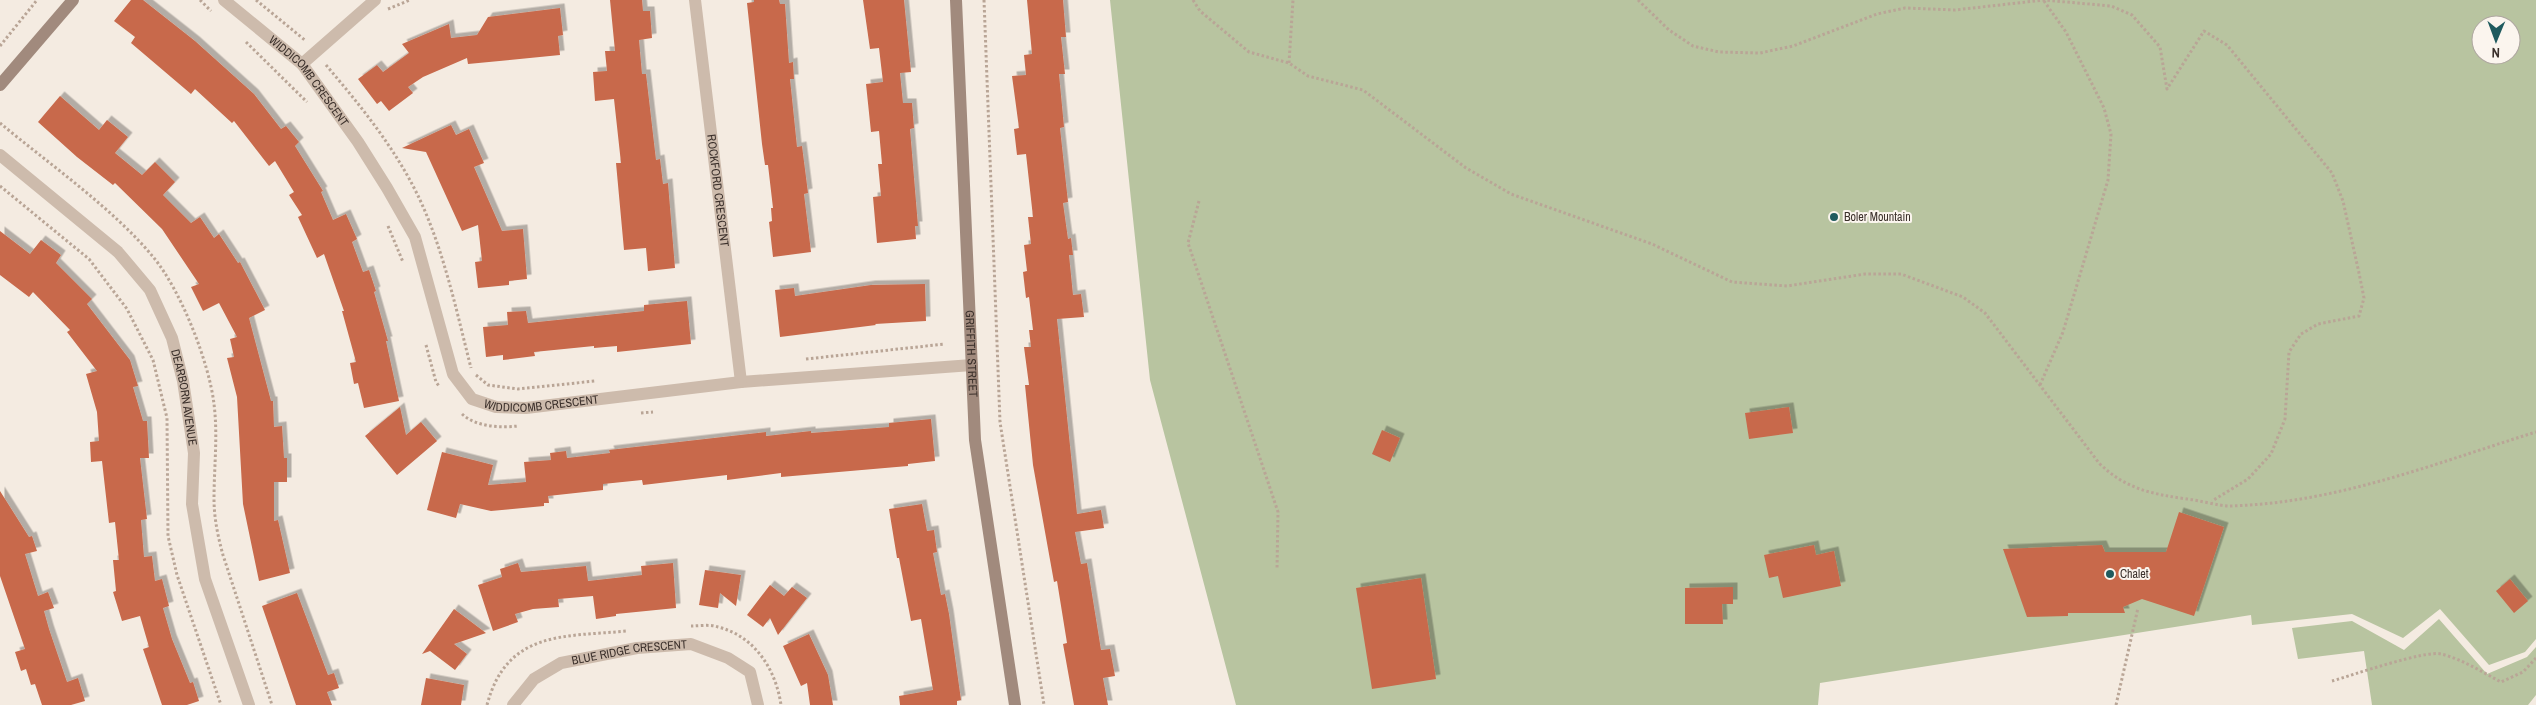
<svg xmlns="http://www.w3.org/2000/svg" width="2536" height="705" font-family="'Archivo Narrow',sans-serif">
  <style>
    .green { fill: #b8c4a0; fill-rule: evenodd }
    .building { fill: #c8694b; filter: url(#shadow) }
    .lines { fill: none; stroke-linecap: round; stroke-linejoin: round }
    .path { stroke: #b9a596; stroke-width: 3; stroke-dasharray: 2.5 2.5; stroke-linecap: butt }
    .street { stroke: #cdbbac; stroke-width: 12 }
    .secondary { stroke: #a18a7d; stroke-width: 12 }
    .poi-dot { fill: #1f5a5e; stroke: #fbf5ee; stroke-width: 2 }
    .labels { text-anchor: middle; stroke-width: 4; stroke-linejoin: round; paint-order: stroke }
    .street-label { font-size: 12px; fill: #3b302b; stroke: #fbf5ee }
    .poi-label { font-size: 12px; fill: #3b302b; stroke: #fbf5ee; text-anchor: start }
  </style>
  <defs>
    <filter id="shadow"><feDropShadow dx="4.5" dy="-4.5" stdDeviation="0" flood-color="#0004"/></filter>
  </defs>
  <rect width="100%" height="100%" fill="#f4ebe1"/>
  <g class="green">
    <path d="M1110,0h1426v639l-11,13 -36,13 -49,-56 -37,29 -51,-24 -100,11 -1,-10 -431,68 -2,22h-582l-86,-325zM2481,25h30v30h-30z"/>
    <polygon points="2439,619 2487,674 2527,657 2536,647 2536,695 2528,705 2372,705 2364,651 2298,659 2292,628 2352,621 2404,650"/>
  </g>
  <g class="building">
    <polygon points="131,0 143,0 195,41 254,94 281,129 286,126 299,142 295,146 323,191 321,192 333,220 346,214 357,239 352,242 363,272 369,270 376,291 374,292 388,341 386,341 399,401 364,408 358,383 354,384 350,363 356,362 342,311 344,311 324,254 317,258 298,217 302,215 289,195 294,192 275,161 269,166 234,121 232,123 195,89 191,94 131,43 135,37 114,21"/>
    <polygon points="610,0 642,0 643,11 650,11 652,38 639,40 642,74 646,74 656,160 660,159 663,184 668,183 675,268 648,271 646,248 624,250 616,163 621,163 614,99 595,101 593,72 607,71 605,51 615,51"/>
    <polygon points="754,0 779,0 780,4 785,4 789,63 793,62 794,79 790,79 797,147 802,146 808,193 804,194 811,252 773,257 769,222 772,221 771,208 773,208 768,165 765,165 762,144 747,3 754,2"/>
    <polygon points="863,0 904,0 911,72 900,73 903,103 912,103 914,128 910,129 918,226 915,226 916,239 877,243 873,197 881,196 878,164 882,164 879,131 871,132 866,84 883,82 879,48 870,49"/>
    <polygon points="1027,0 1063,0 1066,37 1061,37 1065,74 1059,74 1064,127 1060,128 1068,202 1063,203 1068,239 1071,238 1073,255 1069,255 1073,295 1081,294 1084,317 1057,319 1077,514 1101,510 1104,528 1075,532 1081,564 1087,563 1101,650 1110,649 1115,676 1103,678 1108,705 1074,705 1063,644 1067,643 1057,581 1054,582 1033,465 1025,385 1029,385 1024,347 1031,347 1029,330 1033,330 1029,297 1026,298 1023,272 1027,271 1024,245 1031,244 1028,217 1033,217 1026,154 1017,155 1014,129 1019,128 1012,76 1026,75 1024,55 1032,54"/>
    <polygon points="560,8 563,35 558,36 560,55 468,64 467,58 423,77 408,87 413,93 389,111 381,101 377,104 358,79 377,65 383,72 409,53 402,44 449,24 451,38 477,35 488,17"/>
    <polygon points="60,96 99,130 107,120 128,137 115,153 142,175 155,162 175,182 163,195 191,223 200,217 214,238 219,234 238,263 240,262 265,310 249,318 271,401 273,401 274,427 282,426 284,458 287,458 287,482 274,482 274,521 278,520 290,573 259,581 243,504 237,397 227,358 234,357 230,339 237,337 219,303 203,311 191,287 199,284 162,229 115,183 113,185 77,157 38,122"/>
    <polygon points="451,125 456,135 469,129 484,163 474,167 502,231 523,229 527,279 509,281 509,285 478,288 475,262 482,261 478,225 462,231 426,152 402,148"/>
    <polygon points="0,231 30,254 41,240 61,255 56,263 92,299 87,304 130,360 138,386 133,387 143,421 147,421 149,458 140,458 147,519 141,520 144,557 152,556 155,581 162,579 169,606 163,608 172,639 190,683 193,682 199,701 187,705 162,705 143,649 149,647 140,616 122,621 113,592 116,591 113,560 119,560 115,522 109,523 102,461 91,462 90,442 99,441 97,412 86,374 97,371 67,332 70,330 33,292 29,297 0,275"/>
    <polygon points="925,284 926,321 875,324 876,325 780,337 775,290 794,288 795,296 871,285"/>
    <polygon points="687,301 691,344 617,352 617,346 594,348 594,346 534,352 535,356 503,360 503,355 486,357 483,327 508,325 507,312 526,311 528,323 644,311 644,305"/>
    <polygon points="400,407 406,435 421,422 437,441 397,475 365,436"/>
    <polygon points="1789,407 1793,433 1749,439 1745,413"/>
    <polygon points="931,419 935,461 908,464 908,466 781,477 781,473 727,480 727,475 643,485 642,480 603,484 603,490 548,496 549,503 544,503 544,506 491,511 460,504 456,518 427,510 442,452 493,465 488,485 526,482 524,462 551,460 550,453 566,451 567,458 610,453 609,450 766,432 766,436 811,431 811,433 889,427 889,423"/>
    <polygon points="1382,430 1400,438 1390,462 1372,454"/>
    <polygon points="0,491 29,537 32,536 37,551 25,554 38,596 48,592 54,608 44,611 49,629 67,682 78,678 85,701 71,705 42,705 35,684 31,685 26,669 21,671 15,652 25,649 0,576"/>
    <polygon points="922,504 927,531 934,530 937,552 933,553 941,595 945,594 949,614 961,700 957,701 957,705 900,705 899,696 933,690 921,619 911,621 899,558 897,558 889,509"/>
    <polygon points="2179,512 2224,527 2194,616 2142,599 2123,607 2125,613 2068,613 2068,616 2027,617 2003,549 2102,545 2105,552 2166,552"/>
    <polygon points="1814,545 1816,555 1834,551 1841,586 1783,598 1778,576 1769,578 1764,555"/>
    <polygon points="518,563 521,572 586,566 588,581 642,575 641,566 673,563 676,608 616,614 616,616 596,619 593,596 558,599 559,607 533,609 515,614 518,622 493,631 478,585 502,577 500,569"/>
    <polygon points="705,570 741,575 736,606 720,593 718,608 699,605"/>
    <polygon points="1421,578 1436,679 1372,689 1356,588"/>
    <polygon points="2510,579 2528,601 2514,613 2496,591"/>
    <polygon points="770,585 784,596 792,587 807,598 778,635 770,618 763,627 747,615"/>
    <polygon points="1733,587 1733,604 1722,604 1723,624 1685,624 1685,588"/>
    <polygon points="297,593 328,675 334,673 339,688 327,692 332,705 296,705 262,606"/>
    <polygon points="454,609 486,633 454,644 467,654 455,670 430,651 422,654"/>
    <polygon points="809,634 828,675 833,705 810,705 807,683 801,686 783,646"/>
    <polygon points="426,678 464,685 461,705 421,705"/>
  </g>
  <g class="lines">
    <g class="path">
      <polyline points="200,0 211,11"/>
      <polyline points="256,0 306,41"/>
      <polyline points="984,0 1000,422 1044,705"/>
      <path d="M1193,0l7,11 49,41 40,11 19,13 55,14 103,78 45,26 141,50 80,38 55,4 78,-12h36l62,23 22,16 114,150c26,26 53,31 88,36 11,1 33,7 41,7 106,-2 208,-43 308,-74"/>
      <polyline points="1638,0 1669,30 1693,46 1719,52 1760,53 1793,46 1877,14 1905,8 1955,10 2044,0 2111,6 2132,15 2160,47 2167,89 2204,31 2227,45 2332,173 2343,201 2359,273 2364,298 2359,316 2318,324 2301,334 2289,352 2285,419 2271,454 2248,479 2212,501"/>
      <polyline points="388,9 410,0"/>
      <polyline points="246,42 307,102"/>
      <polyline points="0,46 37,0"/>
      <polyline points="1289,63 1293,0"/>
      <path d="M326,65c39,46 78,94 101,151 20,49 31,101 44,152"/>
      <path d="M0,123c49,41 114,86 154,135 27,33 55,104 60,146 4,32 0,63 0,95 0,19 4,38 9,56l49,150"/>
      <polyline points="0,186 89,259 127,309 153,360 167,418 168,536 177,575 221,705"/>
      <polyline points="1199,201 1188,243 1278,512 1277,570"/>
      <polyline points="388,226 403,262"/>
      <polyline points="426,345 436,382 439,386"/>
      <polyline points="806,359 945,344"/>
      <polyline points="476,375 488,385 518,389 595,381"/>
      <polyline points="2040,385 2063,332 2108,180 2111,134 2104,108 2066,32 2044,1"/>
      <polyline points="641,413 653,412"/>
      <path d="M462,414c14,13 38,14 56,12"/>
      <path d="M691,626c8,0 19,-2 27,1 37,9 58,43 63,78"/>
      <path d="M2332,681c21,-6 93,-31 109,-27 21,5 41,18 60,28l22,-10 13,-14"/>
      <path d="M487,705c20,-75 77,-68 140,-74"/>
      <polyline points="2116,705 2138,608"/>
    </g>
    <g class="street">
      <path id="s1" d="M224,0l78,64 56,78 29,46 28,49 38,137 19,25 24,8 30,1 215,-26 231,-17"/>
      <path id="s2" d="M695,0l46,382"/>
      <polyline points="302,64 375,0"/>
      <path id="s3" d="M0,155l118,97 32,38 22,48 11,43 11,72 -2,51 13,75 44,126"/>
      <path id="s4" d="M513,705l21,-26 27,-16 76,-15 54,-4 37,14 22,14 8,33"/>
    </g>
    <g class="secondary">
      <path id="s5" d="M956,0l19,440 40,265"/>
      <polyline points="0,85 73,0"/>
    </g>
  </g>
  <g class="poi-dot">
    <circle cx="1834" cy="217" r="5"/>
    <circle cx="2110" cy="574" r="5"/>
  </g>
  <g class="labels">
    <g class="street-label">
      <text dy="4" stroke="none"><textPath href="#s1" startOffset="118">WIDDICOMB CRESCENT</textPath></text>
      <text dy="4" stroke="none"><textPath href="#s2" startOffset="192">ROCKFORD CRESCENT</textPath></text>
      <text dy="4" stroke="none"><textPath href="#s5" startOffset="354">GRIFFITH STREET</textPath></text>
      <text dy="4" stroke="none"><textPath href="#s3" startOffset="316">DEARBORN AVENUE</textPath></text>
      <text dy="4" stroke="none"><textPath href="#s1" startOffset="552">WIDDICOMB CRESCENT</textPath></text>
      <text dy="4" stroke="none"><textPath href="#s4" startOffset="134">BLUE RIDGE CRESCENT</textPath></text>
    </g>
    <g class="poi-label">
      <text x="1844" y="221">Boler Mountain</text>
      <text x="2120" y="578">Chalet</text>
    </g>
  </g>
  <g transform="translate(2496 40) rotate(181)"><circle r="24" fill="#fbf5ee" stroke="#aea6a0"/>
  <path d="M0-4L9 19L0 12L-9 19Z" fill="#1f5a5e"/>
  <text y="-8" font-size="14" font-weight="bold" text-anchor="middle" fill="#3b302b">N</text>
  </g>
</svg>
